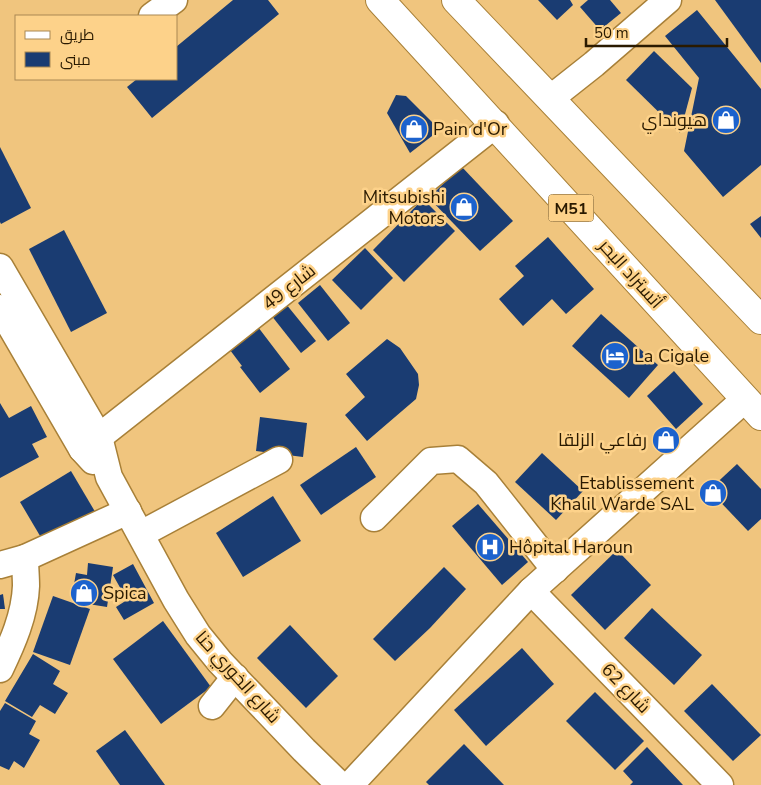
<svg xmlns="http://www.w3.org/2000/svg" width="761" height="785" font-family="'Nunito Sans',Cairo,sans-serif">
  <style>
    .building { fill: #1a3c72 }
    .lines { fill: none; stroke-linecap: round; stroke-linejoin: round }
    .minor-casing { stroke: #a88038; stroke-width: 29 }
    .highway-casing { stroke: #a88038; stroke-width: 30 }
    .minor { stroke: #fff; stroke-width: 26 }
    .highway { stroke: #fff; stroke-width: 28 }
    .labels { text-anchor: middle; stroke-width: 5; stroke-linejoin: round; paint-order: stroke }
    .shield { fill: #fdd28a; stroke: #695129; stroke-width: 1 }
    .shield-label { font-size: 16px; font-weight: bold; fill: #2a1a00 }
    .poi-label { font-size: 18px; fill: #2a1a00; stroke: #fdd28a; text-anchor: end }
    .street-label { font-size: 18px; fill: #2a1a00; stroke: #fdd28a }
  </style>
  <rect width="100%" height="100%" fill="#f0c57e"/>
  <g class="building">
    <polygon points="233,0 268,0 279,14 152,118 127,87 137,79 176,79 176,47"/>
    <polygon points="538,0 570,0 573,5 557,20"/>
    <polygon points="588,0 610,0 621,13 600,30 580,7"/>
    <polygon points="715,0 761,0 761,63"/>
    <polygon points="697,10 761,89 761,165 723,197 684,151 699,78 665,36"/>
    <polygon points="654,51 692,88 680,133 626,80"/>
    <polygon points="396,95 406,96 433,123 432,136 410,153 387,113"/>
    <polygon points="0,147 31,208 1,224 0,222"/>
    <polygon points="461,166 513,221 480,251 429,198"/>
    <polygon points="423,199 455,231 404,282 373,250"/>
    <polygon points="761,216 761,238 750,224"/>
    <polygon points="64,230 107,313 71,332 29,249"/>
    <polygon points="548,237 594,289 566,314 552,299 523,326 499,299 524,276 515,266"/>
    <polygon points="365,248 393,278 361,310 332,280"/>
    <polygon points="320,285 350,323 328,341 298,303"/>
    <polygon points="286,304 316,341 301,353 271,315"/>
    <polygon points="601,314 658,365 629,398 572,346"/>
    <polygon points="258,327 290,369 260,393 240,367 242,366 230,350"/>
    <polygon points="387,339 400,348 418,374 419,385 416,399 367,441 345,415 365,397 346,374"/>
    <polygon points="674,371 703,404 676,429 647,396"/>
    <polygon points="0,403 9,418 31,406 47,437 32,444 39,457 0,478"/>
    <polygon points="260,417 307,423 303,457 256,451"/>
    <polygon points="356,447 376,477 321,515 300,485"/>
    <polygon points="542,453 583,491 556,520 515,482"/>
    <polygon points="737,464 761,489 761,519 748,531 709,490"/>
    <polygon points="71,471 97,515 46,546 20,502"/>
    <polygon points="273,496 301,541 243,577 216,533"/>
    <polygon points="478,504 528,562 502,585 452,526"/>
    <polygon points="617,550 651,585 605,630 571,595"/>
    <polygon points="88,563 113,567 107,607 82,603 84,591 73,590 76,573 87,575"/>
    <polygon points="133,564 154,603 124,620 116,607 127,600 113,575"/>
    <polygon points="444,567 466,589 430,628 395,661 373,639"/>
    <polygon points="3,594 5,609 0,609 0,595"/>
    <polygon points="53,596 90,609 70,665 33,652"/>
    <polygon points="652,608 702,655 674,685 624,638"/>
    <polygon points="163,621 211,687 161,724 113,659"/>
    <polygon points="290,625 338,676 306,708 257,658"/>
    <polygon points="522,648 554,684 486,746 454,710"/>
    <polygon points="33,654 60,671 53,684 68,693 55,714 40,705 32,717 5,701"/>
    <polygon points="712,684 761,735 733,761 684,711"/>
    <polygon points="595,692 644,741 615,770 566,721"/>
    <polygon points="5,703 36,721 29,734 40,740 24,768 14,761 9,770 0,766 0,711"/>
    <polygon points="125,730 165,785 120,785 96,751"/>
    <polygon points="464,744 504,785 429,785 426,782"/>
    <polygon points="647,747 683,785 630,785 633,782 623,771"/>
  </g>
  <g class="lines">
    <defs>
      <g id="minor">
        <polyline points="152,16 174,0"/>
        <polyline points="551,98 594,64 668,0"/>
        <polyline points="0,267 99,437 109,477 176,600 198,635 220,662 304,750 340,785"/>
        <polyline points="0,308 82,449 93,461"/>
        <polyline points="82,449 99,437 496,124"/>
        <polyline points="374,518 431,461 458,459 486,483 555,570"/>
        <polyline points="141,534 279,460"/>
        <polyline points="0,565 25,558 128,511"/>
        <polyline points="531,591 720,785"/>
        <path d="M0,669c12,-25 25,-54 26,-83 0,-9 -1,-19 -1,-28"/>
        <polyline points="212,706 235,677"/>
        <polyline points="350,785 531,591 745,399"/>
      </g>
      <g id="highway">
        <polyline points="380,0 761,416"/>
        <polyline points="456,0 761,320"/>
      </g>
    </defs>
    <use href="#minor" class="minor-casing"/>
    <use href="#highway" class="highway-casing"/>
    <use href="#minor" class="minor"/>
    <use href="#highway" class="highway"/>
  </g>
  <defs>
    <symbol id="shop-disc" viewBox="-11 -11 22 22"><circle r="9.5" fill="#1c62cd" stroke="#fdd28a"/><path d="M-5-2.5h2.3a2.7 3.5 0 0 1 5.4 0H5L5.5 6h-11ZM-1.5-2.5h3a1.5 2.3 0 0 0-3 0Z" fill="#fff"/></symbol>
    <symbol id="hotel-disc" viewBox="-11 -11 22 22"><circle r="9.5" fill="#1c62cd" stroke="#fdd28a"/><path d="M-6-4.5h1.5V1H6V5H4.5V3h-9V5H-6ZM-4 0a1.8 1.8 0 1 1 3.6 0ZM.5 0V-2.5h3Q6-2.5 6 0Z" fill="#fff"/></symbol>
    <symbol id="hospital-disc" viewBox="-11 -11 22 22"><circle r="9.5" fill="#1c62cd" stroke="#fdd28a"/><path d="M-5-5h3v3.5h4V-5h3V5h-3V1.5h-4V5h-3Z" fill="#fff"/></symbol>
  </defs>
  <g fill-rule="evenodd">
    <use href="#shop-disc" x="710" y="104" width="32" height="32"/>
    <use href="#shop-disc" x="398" y="113" width="32" height="32"/>
    <use href="#shop-disc" x="448" y="191" width="32" height="32"/>
    <use href="#hotel-disc" x="599" y="340" width="32" height="32"/>
    <use href="#shop-disc" x="650" y="424" width="32" height="32"/>
    <use href="#shop-disc" x="697" y="477" width="32" height="32"/>
    <use href="#hospital-disc" x="474" y="531" width="32" height="32"/>
    <use href="#shop-disc" x="68" y="577" width="32" height="32"/>
  </g>
  <g class="labels">
    <rect class="shield" x="548.5" y="194.5" width="45" height="27" rx="4"/>
    <g class="shield-label">
      <text x="571" y="214">M51</text>
    </g>
    <g class="poi-label">
      <text x="707" y="126">هيونداي</text>
      <text x="433" y="135" text-anchor="start">Pain d'Or</text>
      <text x="445" y="203">Mitsubishi<tspan x="445" dy="21">Motors</tspan></text>
      <text x="634" y="362" text-anchor="start">La Cigale</text>
      <text x="647" y="446">رفاعي الزلقا</text>
      <text x="694" y="489">Etablissement<tspan x="694" dy="21">Khalil Warde SAL</tspan></text>
      <text x="509" y="553" text-anchor="start">Hôpital Haroun</text>
      <text x="103" y="599" text-anchor="start">Spica</text>
    </g>
    <g class="street-label">
      <text transform="translate(631 274) rotate(48)" y="6">أتستراد البحر</text>
      <text transform="translate(289 287) rotate(-38)" y="6">شارع 49</text>
      <text transform="translate(238 677) rotate(48)" y="6">شارع الخوري حنا</text>
      <text transform="translate(626 688) rotate(46)" y="6">شارع 62</text>
    </g>
  </g>
  <rect x="15" y="15" width="162" height="65" fill="#fdd28a" stroke="#a98853"/>
  <rect x="25" y="31" width="25" height="8" fill="#ffffff" stroke="#a98853"/>
  <text x="60" y="40" font-size="15" fill="#2a1a00">طريق</text>
  <rect x="25" y="52" width="25" height="15" fill="#1a3c72" stroke="#a98853"/>
  <text x="60" y="65" font-size="15" fill="#2a1a00">مبنى</text>
  <path d="M586 38v8h141v-8" fill="none" stroke="#2a1a00" stroke-width="2.5"/>
  <text x="594" y="38" font-size="15" fill="#2a1a00" stroke="#fdd28a" stroke-width="4" paint-order="stroke">50 m</text>
</svg>
